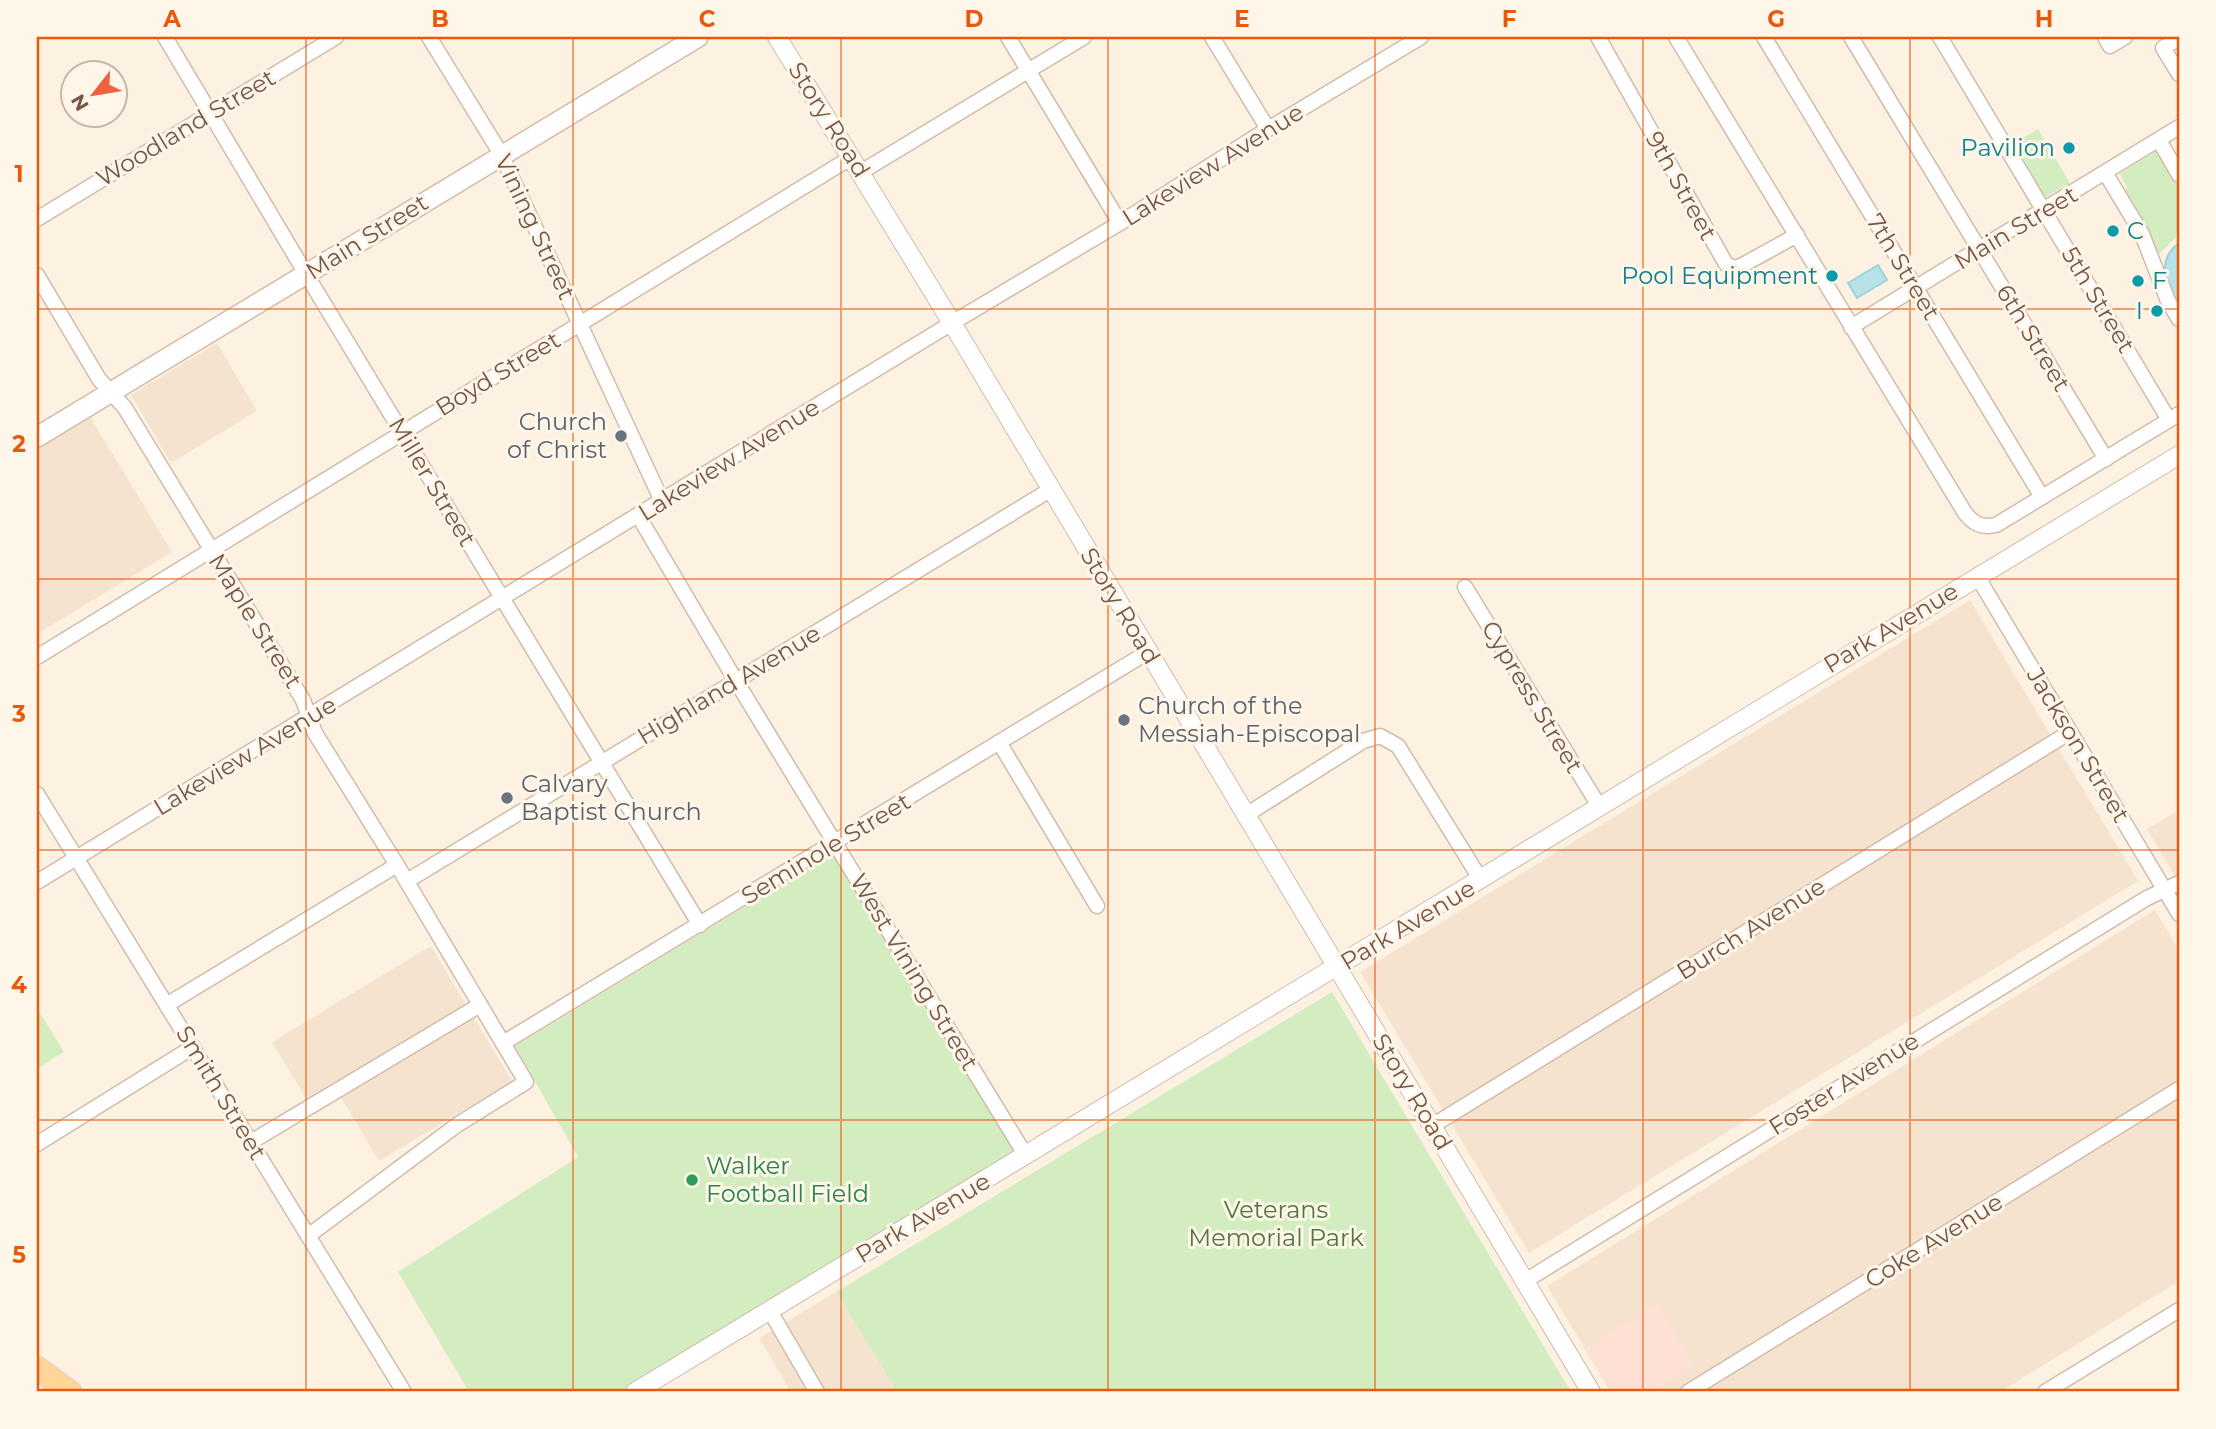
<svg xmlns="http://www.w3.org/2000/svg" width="2216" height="1429" font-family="Montserrat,sans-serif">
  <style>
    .residential { fill: #f5e3d0 }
    .commercial { fill: #fee0d5 }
    .green { fill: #d3ecc0 }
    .water { fill: #b6e2e8; stroke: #9bd3da; stroke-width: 2 }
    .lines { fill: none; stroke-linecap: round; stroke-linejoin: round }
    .minor-casing { stroke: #d1bbab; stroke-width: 17 }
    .tertiary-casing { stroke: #d1bbab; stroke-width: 20 }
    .secondary-casing { stroke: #d5baa8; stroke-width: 22 }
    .primary-casing { stroke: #dcd3cf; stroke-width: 25 }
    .minor { stroke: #fff; stroke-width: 14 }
    .tertiary { stroke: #fff; stroke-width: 18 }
    .secondary { stroke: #fff; stroke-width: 19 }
    .primary { stroke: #ffd598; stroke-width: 23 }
    .grid { fill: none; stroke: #e8590c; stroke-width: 2; stroke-opacity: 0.55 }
    .culture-dot { fill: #0f9aa8; stroke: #fff6ea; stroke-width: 2.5 }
    .worship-dot { fill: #6b7280; stroke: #fff6ea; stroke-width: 2.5 }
    .leisure-dot { fill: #2e9e5b; stroke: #fff6ea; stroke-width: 2.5 }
    .labels { text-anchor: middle; stroke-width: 6; stroke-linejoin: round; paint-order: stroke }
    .street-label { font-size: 24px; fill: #775747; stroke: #fff6ea }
    .culture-label { font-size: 24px; fill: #0d838f; stroke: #fff6ea; text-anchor: end }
    .worship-label { font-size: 24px; fill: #5b616d; stroke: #fff6ea; text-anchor: start }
    .leisure-label { font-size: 24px; fill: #27864d; stroke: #fff6ea; text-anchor: start }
    .park-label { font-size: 24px; fill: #4f773c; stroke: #fff6ea }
    .neatline { fill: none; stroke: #e8590c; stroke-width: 2.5 }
    .grid-label { font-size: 23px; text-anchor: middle; font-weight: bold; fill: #e8590c }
  </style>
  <rect width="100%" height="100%" fill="#fdf2e2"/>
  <g class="residential">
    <polygon points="217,343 257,411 171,463 131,395"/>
    <polygon points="89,415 172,552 37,634 37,447"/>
    <polygon points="1970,600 2138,881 1529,1253 1360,972"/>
    <polygon points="2179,810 2179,883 2147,829"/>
    <polygon points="2155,910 2179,950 2179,1281 2000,1392 1611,1392 1547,1286"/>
    <polygon points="431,946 512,1081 379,1161 333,1084 307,1100 272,1042"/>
    <polygon points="836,1292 897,1392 791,1392 759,1338"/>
  </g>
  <polygon class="commercial" points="1657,1304 1694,1366 1651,1392 1611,1392 1584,1348"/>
  <g class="green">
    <polygon points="2038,129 2070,183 2044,198 2012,144"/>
    <polygon points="2159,149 2179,185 2179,234 2159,254 2124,194 2127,187 2120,174"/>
    <polygon points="834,853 1014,1152 618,1392 469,1392 398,1272 578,1157 515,1046"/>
    <polygon points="1332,992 1571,1392 897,1392 836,1292"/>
    <polygon points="37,1008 64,1052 37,1069"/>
  </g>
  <g class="water">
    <path d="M2179,243v66c-11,-22 -25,-48 0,-66z"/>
    <polygon points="1878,265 1887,280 1857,298 1848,283"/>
  </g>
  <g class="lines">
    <defs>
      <g id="minor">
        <polyline points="165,37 306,274 700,925"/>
        <polyline points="429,37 501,154 662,501"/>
        <polyline points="1008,37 1120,223"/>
        <polyline points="1212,37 1268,129"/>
        <polyline points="1598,37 1726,264 1734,268 1741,266 1797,235"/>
        <path d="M1676,37l289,476c9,11 16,15 31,12l183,-111"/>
        <polyline points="1764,37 2042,497"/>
        <polyline points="1851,37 2106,459"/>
        <polyline points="1940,37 2169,420"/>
        <polyline points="2105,37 2110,46 2125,37"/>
        <polyline points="2179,38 2163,48 2179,74"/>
        <polyline points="2159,140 2179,175"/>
        <polyline points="861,172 1084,37"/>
        <polyline points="2106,174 2142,234 2168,301 2179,319"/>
        <polyline points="37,219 336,37"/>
        <polyline points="37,275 99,379 125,408 303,700 315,733 397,865 526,1082 457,1125 308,1236"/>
        <polyline points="1851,327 2179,127"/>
        <polyline points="639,517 736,681 1026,1156"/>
        <polyline points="1977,576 2179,914"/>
        <polyline points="1465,587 1599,806"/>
        <polyline points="37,657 852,157"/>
        <polyline points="999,742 1097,906"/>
        <polyline points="37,794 404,1392"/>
        <polyline points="1246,815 1363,741 1380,736 1398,746 1481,880"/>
        <polyline points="407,881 1050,490"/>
        <polyline points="37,882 952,323 1120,223 1268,129 1421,37"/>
        <polyline points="168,1004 397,865"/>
        <polyline points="503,1043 1148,652"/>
        <polyline points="1432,1126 2070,732"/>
        <polyline points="251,1142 480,1005"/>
        <polyline points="37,1144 193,1047"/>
        <polyline points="1525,1281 2147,898 2179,883"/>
        <polyline points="770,1311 817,1392"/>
        <polyline points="1688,1392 2179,1089"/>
        <polyline points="2045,1392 2179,1310"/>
      </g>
      <g id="tertiary">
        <polyline points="777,37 952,323 1591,1392"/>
        <polyline points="635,1392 2179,455"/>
      </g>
      <polyline id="secondary" points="37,437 698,37"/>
      <polyline id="primary" points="37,1368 70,1392"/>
    </defs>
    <use href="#minor" class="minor-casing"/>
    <use href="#tertiary" class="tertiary-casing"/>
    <use href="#secondary" class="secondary-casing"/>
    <use href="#primary" class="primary-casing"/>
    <use href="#minor" class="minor"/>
    <use href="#tertiary" class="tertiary"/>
    <use href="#secondary" class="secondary"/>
    <use href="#primary" class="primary"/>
  </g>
  <path class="grid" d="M306,37v1355M573,37v1355M841,37v1355M1108,37v1355M1375,37v1355M1643,37v1355M1910,37v1355M37,309h2142M37,579h2142M37,850h2142M37,1120h2142"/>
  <g class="culture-dot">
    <circle cx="2069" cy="148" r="7"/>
    <circle cx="2113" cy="231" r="7"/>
    <circle cx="1832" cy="276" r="7"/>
    <circle cx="2138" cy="281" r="7"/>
    <circle cx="2157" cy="311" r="7"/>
  </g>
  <g class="worship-dot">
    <circle cx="621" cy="436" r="7"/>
    <circle cx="1124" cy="720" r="7"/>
    <circle cx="507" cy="798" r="7"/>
  </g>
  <circle class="leisure-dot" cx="692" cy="1180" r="7"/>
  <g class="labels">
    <g class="street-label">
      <text transform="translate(829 120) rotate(58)" y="8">Story Road</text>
      <text transform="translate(186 128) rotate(-31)" y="8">Woodland Street</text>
      <text transform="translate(1213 165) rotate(-32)" y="8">Lakeview Avenue</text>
      <text transform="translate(1681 186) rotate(61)" y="8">9th Street</text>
      <text transform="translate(535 227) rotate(65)" y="8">Vining Street</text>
      <text transform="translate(2016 228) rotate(-31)" y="8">Main Street</text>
      <text transform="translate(367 237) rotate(-32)" y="8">Main Street</text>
      <text transform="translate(1903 267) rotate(59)" y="8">7th Street</text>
      <text transform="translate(2098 300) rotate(59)" y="8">5th Street</text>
      <text transform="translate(2033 338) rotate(59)" y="8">6th Street</text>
      <text transform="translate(498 374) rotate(-31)" y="8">Boyd Street</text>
      <text transform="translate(729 460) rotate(-32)" y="8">Lakeview Avenue</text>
      <text transform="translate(432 482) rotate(59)" y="8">Miller Street</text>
      <text transform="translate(1120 606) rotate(59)" y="8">Story Road</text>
      <text transform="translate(255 621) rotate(58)" y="8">Maple Street</text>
      <text transform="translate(1891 628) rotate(-31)" y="8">Park Avenue</text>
      <text transform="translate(729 685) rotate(-31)" y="8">Highland Avenue</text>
      <text transform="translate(1532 697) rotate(59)" y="8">Cypress Street</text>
      <text transform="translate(2078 745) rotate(59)" y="8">Jackson Street</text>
      <text transform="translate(245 756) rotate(-31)" y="8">Lakeview Avenue</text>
      <text transform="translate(826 849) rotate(-31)" y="8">Seminole Street</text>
      <text transform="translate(1408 925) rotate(-31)" y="8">Park Avenue</text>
      <text transform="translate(1751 929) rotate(-32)" y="8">Burch Avenue</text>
      <text transform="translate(914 972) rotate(59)" y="8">West Vining Street</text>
      <text transform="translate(1844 1084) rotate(-32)" y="8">Foster Avenue</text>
      <text transform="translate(1412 1092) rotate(59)" y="8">Story Road</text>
      <text transform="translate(221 1093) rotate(59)" y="8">Smith Street</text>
      <text transform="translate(923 1218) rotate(-31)" y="8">Park Avenue</text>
      <text transform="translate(1934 1241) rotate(-32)" y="8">Coke Avenue</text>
    </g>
    <g class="culture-label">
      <text x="2055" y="156">Pavilion</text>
      <text x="2127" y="239" text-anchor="start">C</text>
      <text x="1818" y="284">Pool Equipment</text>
      <text x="2152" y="289" text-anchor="start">F</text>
      <text x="2143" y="319">I</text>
    </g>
    <g class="worship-label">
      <text x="607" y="430" text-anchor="end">Church<tspan x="607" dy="28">of Christ</tspan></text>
      <text x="1138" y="714">Church of the<tspan x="1138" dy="28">Messiah-Episcopal</tspan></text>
      <text x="521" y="792">Calvary<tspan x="521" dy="28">Baptist Church</tspan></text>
    </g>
    <g class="leisure-label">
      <text x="706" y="1174">Walker<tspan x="706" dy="28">Football Field</tspan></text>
    </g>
    <g class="park-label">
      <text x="1276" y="1218">Veterans<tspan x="1276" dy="28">Memorial Park</tspan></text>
    </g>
  </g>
  <rect width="2216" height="1429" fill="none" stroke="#fff6ea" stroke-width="77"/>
  <g transform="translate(94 94) rotate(239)"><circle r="33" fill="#fff6ea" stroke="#c9b6a9" stroke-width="2"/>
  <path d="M0-5L12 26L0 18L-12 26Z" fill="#ee6240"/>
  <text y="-10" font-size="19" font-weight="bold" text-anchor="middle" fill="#775747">N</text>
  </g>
  <rect x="38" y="38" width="2140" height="1352" class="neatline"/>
  <g class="grid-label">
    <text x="172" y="27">A</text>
    <text x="440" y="27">B</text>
    <text x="707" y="27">C</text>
    <text x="974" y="27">D</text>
    <text x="1242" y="27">E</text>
    <text x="1509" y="27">F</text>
    <text x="1776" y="27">G</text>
    <text x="2044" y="27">H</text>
    <text x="19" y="182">1</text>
    <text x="19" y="452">2</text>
    <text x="19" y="722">3</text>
    <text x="19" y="993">4</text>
    <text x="19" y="1263">5</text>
  </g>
</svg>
